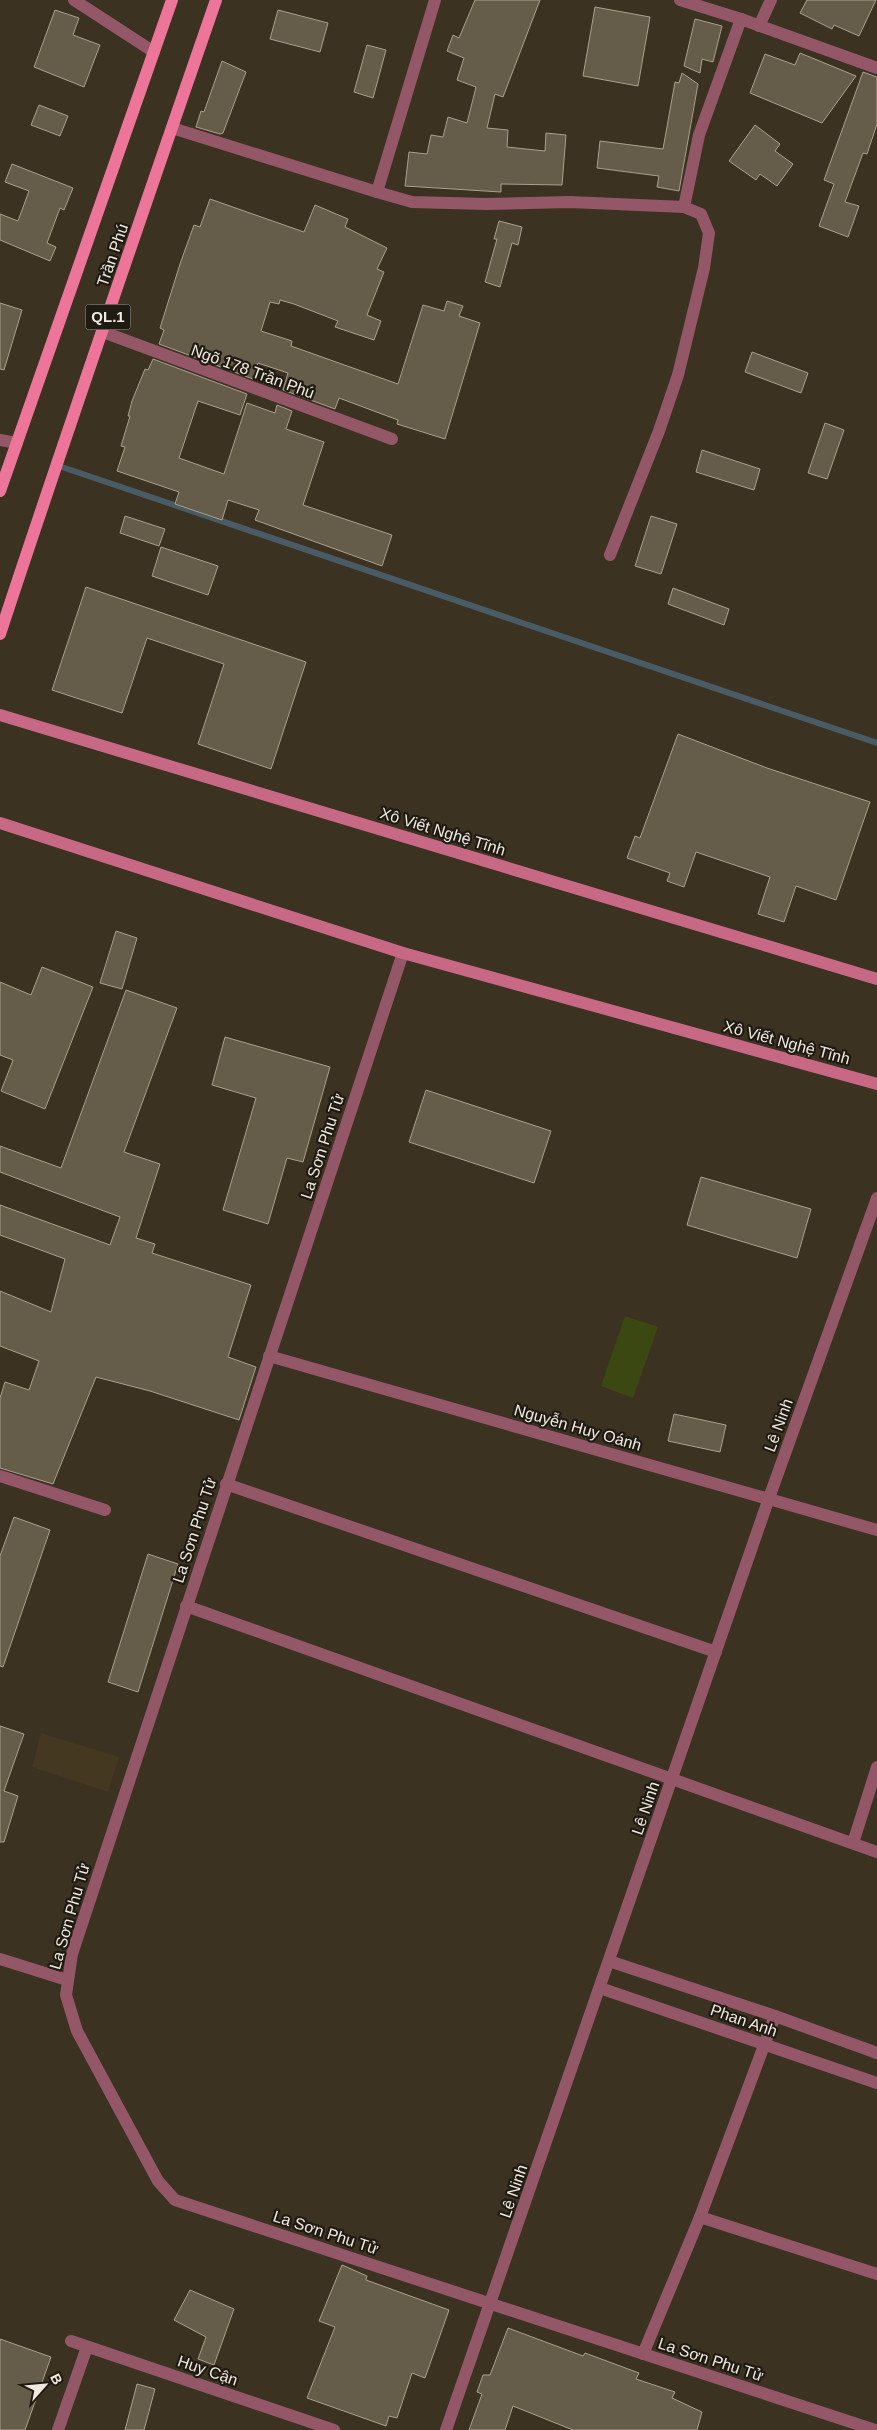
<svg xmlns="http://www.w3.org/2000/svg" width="877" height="2430" font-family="Arial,sans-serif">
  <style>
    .built { fill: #453821 }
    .green { fill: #3b4811 }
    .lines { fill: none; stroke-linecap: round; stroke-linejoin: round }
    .stream { stroke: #495b64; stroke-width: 6 }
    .building { fill: #665c4a; stroke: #aca08d }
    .lane { stroke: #935768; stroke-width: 12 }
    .street { stroke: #935768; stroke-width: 12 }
    .secondary { stroke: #c76984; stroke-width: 12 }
    .primary { stroke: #ee759a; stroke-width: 12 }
    .labels { text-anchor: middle; stroke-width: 4.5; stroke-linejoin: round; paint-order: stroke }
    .shield { fill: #1f1b13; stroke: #b1aba2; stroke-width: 1 }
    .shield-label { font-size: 15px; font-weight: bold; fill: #f0e9df }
    .street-label { font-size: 16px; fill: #f0e9df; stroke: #1f1b13 }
  </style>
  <rect width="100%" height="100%" fill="#3c3222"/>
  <polygon class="built" points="41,1733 119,1757 108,1792 32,1767"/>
  <polygon class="green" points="625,1316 658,1327 633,1398 601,1386"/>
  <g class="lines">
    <polyline class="stream" points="59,466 877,743"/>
  </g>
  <g class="building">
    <polygon points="475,0 540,0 503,97 495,94 487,128 508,130 507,147 545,151 546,133 566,135 562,185 501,184 501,192 405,186 409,152 427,154 431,135 443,137 448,117 467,123 476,87 457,80 464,58 447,51 453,35 459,38"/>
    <polygon points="807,0 876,0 859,36 834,25 832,29 800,13"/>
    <polygon points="595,7 650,17 638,86 583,76"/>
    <polygon points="55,10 79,18 73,35 100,45 84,87 34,67"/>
    <polygon points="278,10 328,23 320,52 270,39"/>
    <polygon points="695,19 722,26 713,62 702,59 700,73 684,66"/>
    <polygon points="367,45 386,50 373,98 354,92"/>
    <polygon points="800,53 856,76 822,123 750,93 765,54 795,65"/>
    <polygon points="222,61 246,72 223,133 220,134 196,127 201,111 204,112"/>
    <polygon points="863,72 877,77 877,124 867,154 863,153 845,202 859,206 848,237 819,226 834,184 824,180"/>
    <polygon points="682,73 698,84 679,191 657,187 659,176 597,168 600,141 663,149 675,82 679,83"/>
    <polygon points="39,105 68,116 60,136 31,125"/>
    <polygon points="755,125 780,144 775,151 793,164 777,186 760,174 756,180 729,161"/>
    <polygon points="12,164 73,188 64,210 60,208 47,243 56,247 50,261 0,240 0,214 18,221 29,191 5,182"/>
    <polygon points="210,199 304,232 315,205 348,219 345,227 387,248 377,269 384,272 367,315 381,321 374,340 335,327 338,321 294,304 280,300 279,304 270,302 261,331 292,341 291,346 398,384 423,305 444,311 447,301 463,306 459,316 480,323 445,439 397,424 398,420 339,398 335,409 283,390 288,373 258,363 253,379 159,344 164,330 160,328 180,264 194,225 200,227"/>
    <polygon points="499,221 522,227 518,245 512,243 500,287 485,282 497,239 494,239"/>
    <polygon points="0,303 22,310 4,370 0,369"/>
    <polygon points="752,352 808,373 801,393 745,372"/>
    <polygon points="153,359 247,394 240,415 198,401 179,458 224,474 247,403 275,413 277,405 292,411 286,429 324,442 303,505 392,535 382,566 255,520 259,510 228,500 222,520 175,504 179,492 117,471 125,447 121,446 130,416 128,416 132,401 145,369 148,370"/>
    <polygon points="825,423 844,430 827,479 808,473"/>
    <polygon points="702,450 760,469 754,490 696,472"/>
    <polygon points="125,516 165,529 159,546 120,533"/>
    <polygon points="651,516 677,524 661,574 635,566"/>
    <polygon points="161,547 218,566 208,595 152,576"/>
    <polygon points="86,587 306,662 271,769 198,744 224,664 147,638 122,713 52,690"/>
    <polygon points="673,588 729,609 724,625 668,604"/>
    <polygon points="678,734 767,768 870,802 836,900 796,886 784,922 758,914 770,877 696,852 684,887 667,881 670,873 627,858 635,836 640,838"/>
    <polygon points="116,931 137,938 122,989 100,983"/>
    <polygon points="42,967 93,987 45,1109 1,1091 13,1060 0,1055 0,982 31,995"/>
    <polygon points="126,990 177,1008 124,1152 160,1164 136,1238 155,1244 152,1253 251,1285 228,1357 256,1367 239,1420 150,1391 96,1377 53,1484 0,1468 0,1398 5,1382 29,1390 39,1361 0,1346 0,1291 51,1312 65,1259 0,1235 0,1205 110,1245 120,1217 0,1172 0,1146 61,1168"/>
    <polygon points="225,1037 330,1067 303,1162 287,1158 268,1224 223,1210 256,1098 212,1085"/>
    <polygon points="426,1090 551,1131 534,1183 409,1142"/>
    <polygon points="701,1177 811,1209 797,1258 687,1225"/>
    <polygon points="674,1414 726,1425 720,1452 668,1441"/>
    <polygon points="14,1517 50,1530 3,1667 0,1666 0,1556"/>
    <polygon points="148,1554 178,1564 138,1692 108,1682"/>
    <polygon points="0,1726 24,1734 4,1791 18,1796 4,1842 0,1842"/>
    <polygon points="342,2265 367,2276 366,2280 449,2310 425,2378 412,2373 397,2418 389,2416 386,2426 307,2398 335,2327 319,2321"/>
    <polygon points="190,2290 234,2309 214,2365 198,2359 206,2337 174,2320"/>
    <polygon points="508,2328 583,2356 585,2353 639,2373 636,2379 675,2392 672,2398 702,2412 697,2430 573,2430 513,2406 505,2430 469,2430 482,2394 477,2392 483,2375 490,2375"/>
    <polygon points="0,2339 51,2357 25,2430 0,2430"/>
    <polygon points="137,2384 155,2389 144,2430 125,2430"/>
  </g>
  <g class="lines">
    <polyline class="lane" points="74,0 154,52"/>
    <g class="street">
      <polyline points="680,0 741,19 877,68"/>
      <polyline points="759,26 771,0"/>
      <polyline points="172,128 377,192 435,0"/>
      <polyline points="377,192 412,202 486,204 570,202 684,207 701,214 709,233 704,268 678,375 659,431 610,555"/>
      <polyline points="684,207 699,135 741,19"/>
      <polyline points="103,332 392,439"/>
      <polyline points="0,440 17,443"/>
      <polyline points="403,953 72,1954 66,1995 77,2031 158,2181 175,2200 875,2430"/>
      <polyline points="269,1356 877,1530"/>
      <polyline points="0,1476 105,1510"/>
      <polyline points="226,1484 716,1652"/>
      <polyline points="186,1606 877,1852"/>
      <polyline points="853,1843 877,1767"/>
      <polyline points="0,1959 67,1980"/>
      <polyline points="609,1961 775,2016 877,2053"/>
      <polyline points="600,1988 877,2083"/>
      <polyline points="700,2217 877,2274"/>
      <polyline points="71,2341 334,2430"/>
      <polyline points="643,2354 700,2217 775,2016"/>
      <polyline points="58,2430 87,2347"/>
      <polyline points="446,2430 769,1498 877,1198"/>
    </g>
    <g class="secondary">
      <polyline points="0,715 877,979"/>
      <polyline points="0,823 403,953 877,1084"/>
    </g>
    <g class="primary">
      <polyline points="0,491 172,0"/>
      <path d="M0,634c70,-212 143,-423 216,-634"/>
    </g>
  </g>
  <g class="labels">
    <rect class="shield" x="85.5" y="304.5" width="45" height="25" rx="4"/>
    <g class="shield-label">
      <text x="108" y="322">QL.1</text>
    </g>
    <g class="street-label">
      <text transform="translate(112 255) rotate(-71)" y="6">Trần Phú</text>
      <text transform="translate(253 371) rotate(20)" y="6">Ngõ 178 Trần Phú</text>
      <text transform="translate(443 831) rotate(17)" y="6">Xô Viết Nghệ Tĩnh</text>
      <text transform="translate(787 1042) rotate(15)" y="6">Xô Viết Nghệ Tĩnh</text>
      <text transform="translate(322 1146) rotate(-72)" y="6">La Sơn Phu Tử</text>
      <text transform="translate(778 1425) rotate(-70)" y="6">Lê Ninh</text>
      <text transform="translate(578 1427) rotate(16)" y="6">Nguyễn Huy Oánh</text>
      <text transform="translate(194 1530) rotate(-72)" y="6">La Sơn Phu Tử</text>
      <text transform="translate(645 1808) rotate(-71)" y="6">Lê Ninh</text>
      <text transform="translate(69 1916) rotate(-74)" y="6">La Sơn Phu Tử</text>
      <text transform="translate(744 2020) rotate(19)" y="6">Phan Anh</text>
      <text transform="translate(513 2191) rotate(-71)" y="6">Lê Ninh</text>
      <text transform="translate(326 2232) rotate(18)" y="6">La Sơn Phu Tử</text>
      <text transform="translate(711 2359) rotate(18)" y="6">La Sơn Phu Tử</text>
      <text transform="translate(208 2370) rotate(19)" y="6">Huy Cận</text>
    </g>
  </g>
  <g transform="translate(45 2385) rotate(63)" stroke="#1f1b13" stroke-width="4" paint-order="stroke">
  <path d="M0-4L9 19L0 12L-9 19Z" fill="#f0e9df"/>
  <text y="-8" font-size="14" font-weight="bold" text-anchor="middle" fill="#f0e9df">B</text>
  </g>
</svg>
